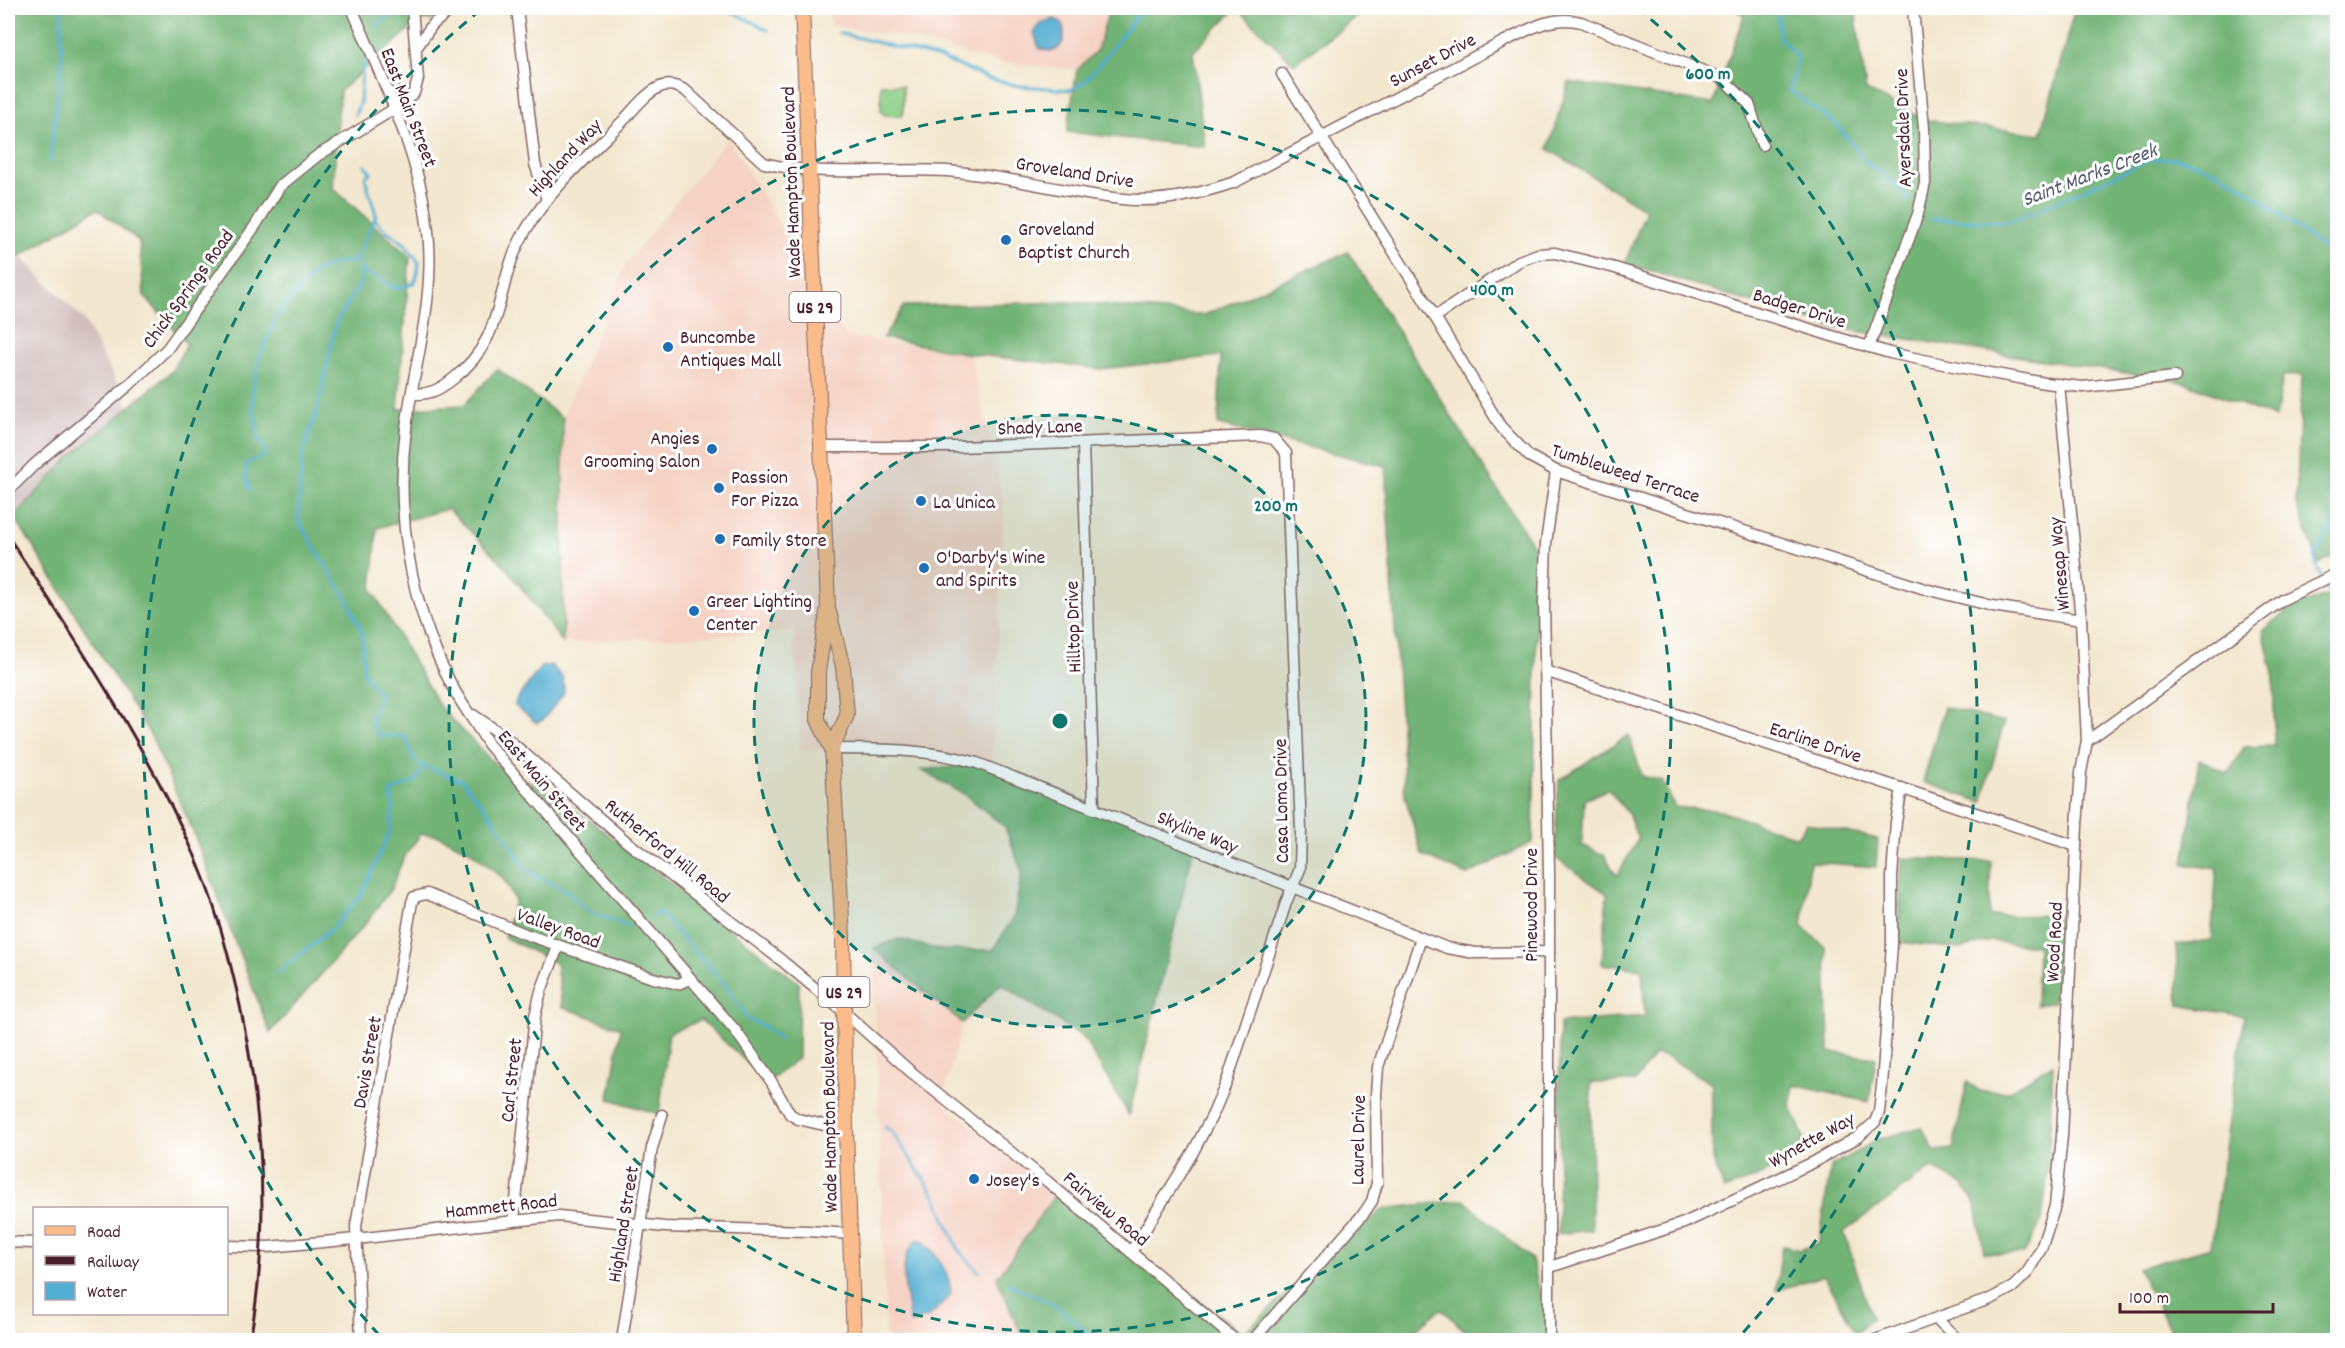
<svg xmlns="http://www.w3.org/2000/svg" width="2345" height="1348" font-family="Dekko,sans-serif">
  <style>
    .built { fill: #f5d2c3 }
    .industrial { fill: #d1bfbd }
    .green { fill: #8ed18a; stroke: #6c785a; stroke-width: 1.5 }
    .forest { fill: #72b376; stroke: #5e6950; stroke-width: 1.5; fill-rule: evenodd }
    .water { fill: #53afd1; stroke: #4e677e; stroke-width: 1.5 }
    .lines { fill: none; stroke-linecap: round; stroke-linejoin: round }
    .stream { stroke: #53afd1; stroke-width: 3 }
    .minor-casing { stroke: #856564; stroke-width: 13 }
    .major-casing { stroke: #856564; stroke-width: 16 }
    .minor { stroke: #fff; stroke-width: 10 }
    .major { stroke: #f9bc8a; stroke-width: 14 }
    .rail { stroke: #4a1f2b; stroke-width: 3 }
    .ring { fill: none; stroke: #0f766e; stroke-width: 3; stroke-dasharray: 10 8 }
    .poi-dot { fill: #1f6fb2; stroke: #fff; stroke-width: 2 }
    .labels { text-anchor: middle; stroke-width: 6; stroke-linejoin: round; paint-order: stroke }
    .shield { fill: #fff; stroke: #80626b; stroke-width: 1.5 }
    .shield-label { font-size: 18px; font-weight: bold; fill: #4a1f2b }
    .street-label { font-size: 20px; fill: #4a1f2b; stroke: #fff }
    .poi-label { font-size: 20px; fill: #4a1f2b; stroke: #fff; text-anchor: start }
    .water-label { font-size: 21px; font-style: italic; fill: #4e596d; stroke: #fff }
    .centre { fill: #0f766e; stroke: #fff; stroke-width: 3 }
    .ring-label { font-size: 18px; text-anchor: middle; font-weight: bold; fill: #0f766e; stroke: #fff; stroke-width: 6; stroke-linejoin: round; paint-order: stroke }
  </style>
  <rect width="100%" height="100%" fill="#fff"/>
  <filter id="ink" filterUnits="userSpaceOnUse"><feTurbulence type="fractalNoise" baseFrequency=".0167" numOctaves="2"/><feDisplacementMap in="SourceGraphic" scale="12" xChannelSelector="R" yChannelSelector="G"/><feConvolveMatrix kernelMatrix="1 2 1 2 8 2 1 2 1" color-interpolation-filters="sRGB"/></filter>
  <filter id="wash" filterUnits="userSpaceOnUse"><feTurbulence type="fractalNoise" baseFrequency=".008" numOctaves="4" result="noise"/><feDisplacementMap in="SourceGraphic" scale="24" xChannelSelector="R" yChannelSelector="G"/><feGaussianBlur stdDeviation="1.35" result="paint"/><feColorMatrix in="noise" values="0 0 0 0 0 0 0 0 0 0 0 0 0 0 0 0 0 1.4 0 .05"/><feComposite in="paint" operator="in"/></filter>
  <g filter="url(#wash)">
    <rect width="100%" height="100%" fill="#f3e7cf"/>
    <g class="built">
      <polygon points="829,8 1110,8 1097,50 1077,70 998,62 894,35 831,26"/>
      <polygon points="728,138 846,336 970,354 1004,502 992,763 860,748 800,752 794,631 563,643 563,418 626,263"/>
      <polygon points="873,948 962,1023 942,1102 1055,1195 998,1278 1024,1340 886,1340"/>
    </g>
    <polygon class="industrial" points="8,247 20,256 84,320 129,407 72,455 8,525"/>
    <polygon class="green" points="881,84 903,86 903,116 885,115 881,111"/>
    <g class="forest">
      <polygon points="8,8 533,8 419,21 340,91 333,188 410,257 398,409 464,405 497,369 563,418 563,643 505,566 448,509 377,528 372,590 440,707 495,764 561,798 799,983 798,1058 768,1082 701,1020 669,1033 659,1114 609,1099 621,1028 562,1007 556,963 504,937 515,901 503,878 469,850 437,835 421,834 404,857 391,889 366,923 270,1033 192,829 151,736 14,516 72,455 171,372 187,344 144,296 139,241 97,209 20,256 8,247"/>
      <polygon points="1110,8 1369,8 1294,64 1237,8 1193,51 1205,147 1067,132 1077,70 1097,50"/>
      <polygon points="1732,8 1855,8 1866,90 1925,120 2041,134 2075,8 2337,8 2337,553 2319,564 2296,504 2302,375 2283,376 2276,418 2183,382 1831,327 1625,263 1646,210 1548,149 1569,82 1713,104 1744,15"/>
      <polygon points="1348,252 1538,554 1533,842 1467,875 1422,855 1405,796 1385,466 1218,425 1221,356 1101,369 970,354 883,338 904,306 1070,302 1204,315"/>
      <polygon points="2335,594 2338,599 2337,1340 2176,1340 2138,1268 2211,1247 2244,1016 2179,1005 2176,945 2211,940 2217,869 2184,864 2199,759 2228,774 2244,747 2274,746 2274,678 2263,630 2295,605"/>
      <polygon points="1944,707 2004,722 1982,802 1923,782"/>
      <path d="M1629,735l13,41 20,5 13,26 46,4 76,26 10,-14 71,16 -2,28 -66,-5 -8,64 24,22 3,104 47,6 -7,44 -75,-17 -4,20 19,44 -52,28 -33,13 -12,-34v-72l-43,-26 -14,-4 -20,28 -44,1 1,147 -34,4 2,-211 85,-7 -3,-47 -40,-5 5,-70 -53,-37 5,-77zM1608,789l21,26 9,24 -21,37 -13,-21 -22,-10 2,-45z"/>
      <polygon points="992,763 1194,847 1129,1115 1083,1037 1001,984 962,1023 873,948 899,939 940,950 993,950 1014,917 1022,872 1005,827 964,794 921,770"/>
      <polygon points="1902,858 1991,861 1989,916 2059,915 2054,1002 2036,1005 2038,946 1990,941 1960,949 1897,942"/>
      <polygon points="2053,1064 2048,1171 2042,1221 2024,1254 1984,1253 1976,1205 1963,1184 1931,1168 1844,1232 1872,1318 1856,1333 1824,1275 1776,1291 1782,1246 1800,1250 1819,1243 1831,1166 1879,1139 1922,1127 1934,1151 1953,1149 1967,1082 1980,1091 2010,1091"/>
      <polygon points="1055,1195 1243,1333 1382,1209 1464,1200 1532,1260 1552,1340 1475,1340 1441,1309 1403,1340 1024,1340 997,1278"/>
    </g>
    <g class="water">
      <path d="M1054,19l7,3c8,19 -2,35 -22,26l-5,-15c4,-9 10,-12 20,-14z"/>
      <polygon points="551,665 563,678 564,693 543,720 537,723 515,706 516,700 541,667"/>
      <path d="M919,1239c17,11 31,35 32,55l-22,23 -19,6c-3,-27 -16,-65 9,-84z"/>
    </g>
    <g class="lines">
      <g class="stream">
        <polyline points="376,8 376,11 386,8"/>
        <polyline points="725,8 768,30"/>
        <polyline points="1777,8 1780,38 1798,58 1789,90 1837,125 1866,162 1894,184 1910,201"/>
        <polyline points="375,26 391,14 386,8"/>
        <polyline points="839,33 940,58 990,79 1020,86 1070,90 1082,84 1096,69 1143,8"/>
        <polyline points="355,115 360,102 363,61"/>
        <polyline points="50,162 62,58 61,8"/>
        <polyline points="365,165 371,173 365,177 376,215 358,256 361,282 336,323 317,411 302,456 298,521 347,599 362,632 364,675 380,695 371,718 378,736 404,736 416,763 463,781 494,820 528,872 567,891 590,913 629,926"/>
        <path d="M1931,219l76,3 24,-9 119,-53c68,-14 134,65 188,98"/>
        <path d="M360,270l18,8 15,10c23,-3 23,-2 26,-25l-15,-20 -20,-14 -9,-10"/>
        <polyline points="250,490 246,478 246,464 265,455 265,448 258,439 252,394 259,358 279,312 314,272 337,263 350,262 357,257"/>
        <polyline points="2321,577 2314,557 2333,524 2338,509"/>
        <polyline points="2324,583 2338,615"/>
        <polyline points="2338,677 2336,694 2338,704"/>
        <polyline points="652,915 660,913 725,984 747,1019 762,1025 780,1040"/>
        <polyline points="277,973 332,929 361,895 390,831 393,805 390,792 415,781 424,766"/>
        <polyline points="885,1127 892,1132 935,1195 959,1251 979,1272"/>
        <polyline points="1009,1284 1055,1305 1096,1340"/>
      </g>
    </g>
  </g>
  <g filter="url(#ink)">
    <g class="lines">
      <defs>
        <g id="minor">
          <path d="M352,8c31,75 72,152 77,236 4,62 -15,122 -23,184 -11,86 4,174 43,252 11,23 27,43 40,65l246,285 36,51 19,33 8,5 48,11"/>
          <polyline points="517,8 535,164 547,200"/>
          <polyline points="417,47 432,25 449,11 479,8"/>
          <polyline points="1282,74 1435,317 1501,427 1529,456 1556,471 1925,589 1993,606 2081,620"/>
          <polyline points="1435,317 1519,261 1538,254 1555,253 1615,268 1832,336 1890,353 1953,366 2045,383 2083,387 2175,377"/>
          <polyline points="1869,347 1918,214 1925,183 1924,128 1913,8"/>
          <path d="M412,394c17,1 27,-4 41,-15 56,-43 40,-96 73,-149 25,-42 63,-75 97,-109 10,-11 23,-28 37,-34 9,-4 18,-1 26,4l78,72c60,15 122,4 183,8 38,3 75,11 113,18 25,5 51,10 77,11 34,1 66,-7 98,-18l268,-140c25,-12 49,-28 78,-20l142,57 26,25 13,41"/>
          <polyline points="1083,443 1094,809"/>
          <polyline points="821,447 958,447 1260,436 1274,439 1286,453 1301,830 1300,869 1287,900 1227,1081 1213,1114 1193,1152 1131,1252"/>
          <polyline points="8,491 35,464 128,386 167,349 255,226 280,186 317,156 394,109 414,93 418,79 412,8"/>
          <polyline points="1545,671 2076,846"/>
          <polyline points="473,715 504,736 627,842 781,960 845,1013 910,1071 1048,1182 1235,1340"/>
          <polyline points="2087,741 2284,599 2338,573"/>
          <path d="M832,749c49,0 98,0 145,14l470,185 28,5 74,-1"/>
          <polyline points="514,1220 535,1016 541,991 558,947"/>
          <polyline points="8,1242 34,1243"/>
          <polyline points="226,1246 268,1247 356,1239 559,1216 665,1227 808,1231 851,1234"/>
          <polyline points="1550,1267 1684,1223 1814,1162 1858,1137 1875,1122 1879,1112 1882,1086 1892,944 1892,877 1896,822 1902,788"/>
          <polyline points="1937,1319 1958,1340"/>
          <polyline points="361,1340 356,1226 412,902 414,897 427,894 525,934 653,978 678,984 690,979"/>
          <polyline points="622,1340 652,1148 662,1115"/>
          <polyline points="1253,1340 1364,1213 1372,1201 1377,1183 1376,1094 1378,1067 1421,938"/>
          <polyline points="1549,1340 1549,871 1544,602 1546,543 1556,471"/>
          <polyline points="1875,1340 1990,1299 2013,1287 2027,1273 2041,1249 2055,1206 2062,1136 2077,826 2081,772 2087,741 2081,620 2059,384"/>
        </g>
        <g id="major">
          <polyline points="802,8 828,606 818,672 818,720 832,749 843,937 846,1130 854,1340"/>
          <polyline points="829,612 843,667 847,715 832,749"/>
        </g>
      </defs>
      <use href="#minor" class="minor-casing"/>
      <use href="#major" class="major-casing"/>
      <use href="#minor" class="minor"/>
      <use href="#major" class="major"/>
      <path class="rail" d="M8,536c67,103 136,206 187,320 14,33 25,68 34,103 32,123 44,256 21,381"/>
    </g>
  </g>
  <circle cx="1060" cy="721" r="306" fill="#0f766e" fill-opacity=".12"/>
  <g class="ring">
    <circle cx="1060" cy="721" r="306"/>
    <circle cx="1060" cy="721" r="611"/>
    <path d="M379 1335A917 917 0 0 1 483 8M1637 8A917 917 0 0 1 1741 1335"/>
  </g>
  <g class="poi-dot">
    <circle cx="1006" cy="240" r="6"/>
    <circle cx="668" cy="347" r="6"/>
    <circle cx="712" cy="449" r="6"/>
    <circle cx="719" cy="488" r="6"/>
    <circle cx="921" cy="501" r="6"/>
    <circle cx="720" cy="539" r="6"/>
    <circle cx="924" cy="568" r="6"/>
    <circle cx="694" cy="611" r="6"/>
    <circle cx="974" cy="1179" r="6"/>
  </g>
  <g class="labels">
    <g class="shield">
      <rect x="789.5" y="292" width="51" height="30" rx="4.5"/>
      <rect x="818.5" y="977" width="51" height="30" rx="4.5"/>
    </g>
    <g class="shield-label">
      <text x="815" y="313">US 29</text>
      <text x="844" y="998">US 29</text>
    </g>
    <g class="street-label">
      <text transform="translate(1432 59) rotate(-28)" y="7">Sunset Drive</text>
      <text transform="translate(410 107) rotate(69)" y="7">East Main Street</text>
      <text transform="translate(1902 128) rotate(-92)" y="7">Ayersdale Drive</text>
      <text transform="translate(564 157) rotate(-47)" y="7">Highland Way</text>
      <text transform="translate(1075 171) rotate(9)" y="7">Groveland Drive</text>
      <text transform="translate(790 182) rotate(-92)" y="7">Wade Hampton Boulevard</text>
      <text transform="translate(187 288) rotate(-54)" y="7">Chick Springs Road</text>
      <text transform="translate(1800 307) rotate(17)" y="7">Badger Drive</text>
      <text transform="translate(1040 426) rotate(-2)" y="7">Shady Lane</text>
      <text transform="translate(1626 472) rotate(18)" y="7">Tumbleweed Terrace</text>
      <text transform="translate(2058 564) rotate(-95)" y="7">Winesap Way</text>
      <text transform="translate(1072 627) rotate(-92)" y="7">Hilltop Drive</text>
      <text transform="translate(1816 741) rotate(18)" y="7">Earline Drive</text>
      <text transform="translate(543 780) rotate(50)" y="7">East Main Street</text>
      <text transform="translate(1280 801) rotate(-91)" y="7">Casa Loma Drive</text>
      <text transform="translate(1198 831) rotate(22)" y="7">Skyline Way</text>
      <text transform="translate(668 850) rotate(39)" y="7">Rutherford Hill Road</text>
      <text transform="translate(1530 905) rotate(-90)" y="7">Pinewood Drive</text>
      <text transform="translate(559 927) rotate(20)" y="7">Valley Road</text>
      <text transform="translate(2053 942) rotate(-87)" y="7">Wood Road</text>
      <text transform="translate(366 1062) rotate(-80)" y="7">Davis Street</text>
      <text transform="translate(510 1080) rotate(-84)" y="7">Carl Street</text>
      <text transform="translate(828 1117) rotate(-91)" y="7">Wade Hampton Boulevard</text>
      <text transform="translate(1811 1139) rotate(-29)" y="7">Wynette Way</text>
      <text transform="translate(1357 1140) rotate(-89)" y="7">Laurel Drive</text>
      <text transform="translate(501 1205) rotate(-6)" y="7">Hammett Road</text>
      <text transform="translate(1107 1208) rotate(40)" y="7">Fairview Road</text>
      <text transform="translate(622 1224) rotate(-81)" y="7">Highland Street</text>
    </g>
    <g class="poi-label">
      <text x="1018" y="235">Groveland<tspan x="1018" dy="23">Baptist Church</tspan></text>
      <text x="680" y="343">Buncombe<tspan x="680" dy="23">Antiques Mall</tspan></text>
      <text x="700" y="444" text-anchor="end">Angies<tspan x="700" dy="23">Grooming Salon</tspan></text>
      <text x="731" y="483">Passion<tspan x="731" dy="23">For Pizza</tspan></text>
      <text x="933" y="508">La Unica</text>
      <text x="732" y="546">Family Store</text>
      <text x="936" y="563">O'Darby's Wine<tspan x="936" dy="23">and Spirits</tspan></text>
      <text x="706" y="607">Greer Lighting<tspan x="706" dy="23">Center</tspan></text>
      <text x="986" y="1186">Josey's</text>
    </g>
    <g class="water-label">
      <text transform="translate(2089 174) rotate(-21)" y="7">Saint Marks Creek</text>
    </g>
  </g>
  <circle cx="1060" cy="721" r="9" class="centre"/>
  <g class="ring-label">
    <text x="1708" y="79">600 m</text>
    <text x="1492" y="295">400 m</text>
    <text x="1276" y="511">200 m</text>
  </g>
  <rect width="2345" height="1348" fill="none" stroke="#fff" stroke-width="30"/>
  <rect x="33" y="1207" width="195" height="108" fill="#ffffff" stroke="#b7a5aa" stroke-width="1.5"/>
  <rect x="45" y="1226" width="30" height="9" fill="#f9bc8a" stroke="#b7a5aa" stroke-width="1.5"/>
  <text x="87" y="1237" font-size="18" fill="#4a1f2b">Road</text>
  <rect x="45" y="1256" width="30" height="9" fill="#4a1f2b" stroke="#b7a5aa" stroke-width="1.5"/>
  <text x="87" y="1267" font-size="18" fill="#4a1f2b">Railway</text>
  <rect x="45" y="1282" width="30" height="18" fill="#53afd1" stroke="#b7a5aa" stroke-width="1.5"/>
  <text x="87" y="1297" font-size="18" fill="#4a1f2b">Water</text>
  <path d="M2120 1303v9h153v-9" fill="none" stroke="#4a1f2b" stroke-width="3"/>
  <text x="2129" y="1303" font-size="18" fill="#4a1f2b" stroke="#ffffff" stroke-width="4.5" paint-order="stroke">100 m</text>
</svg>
